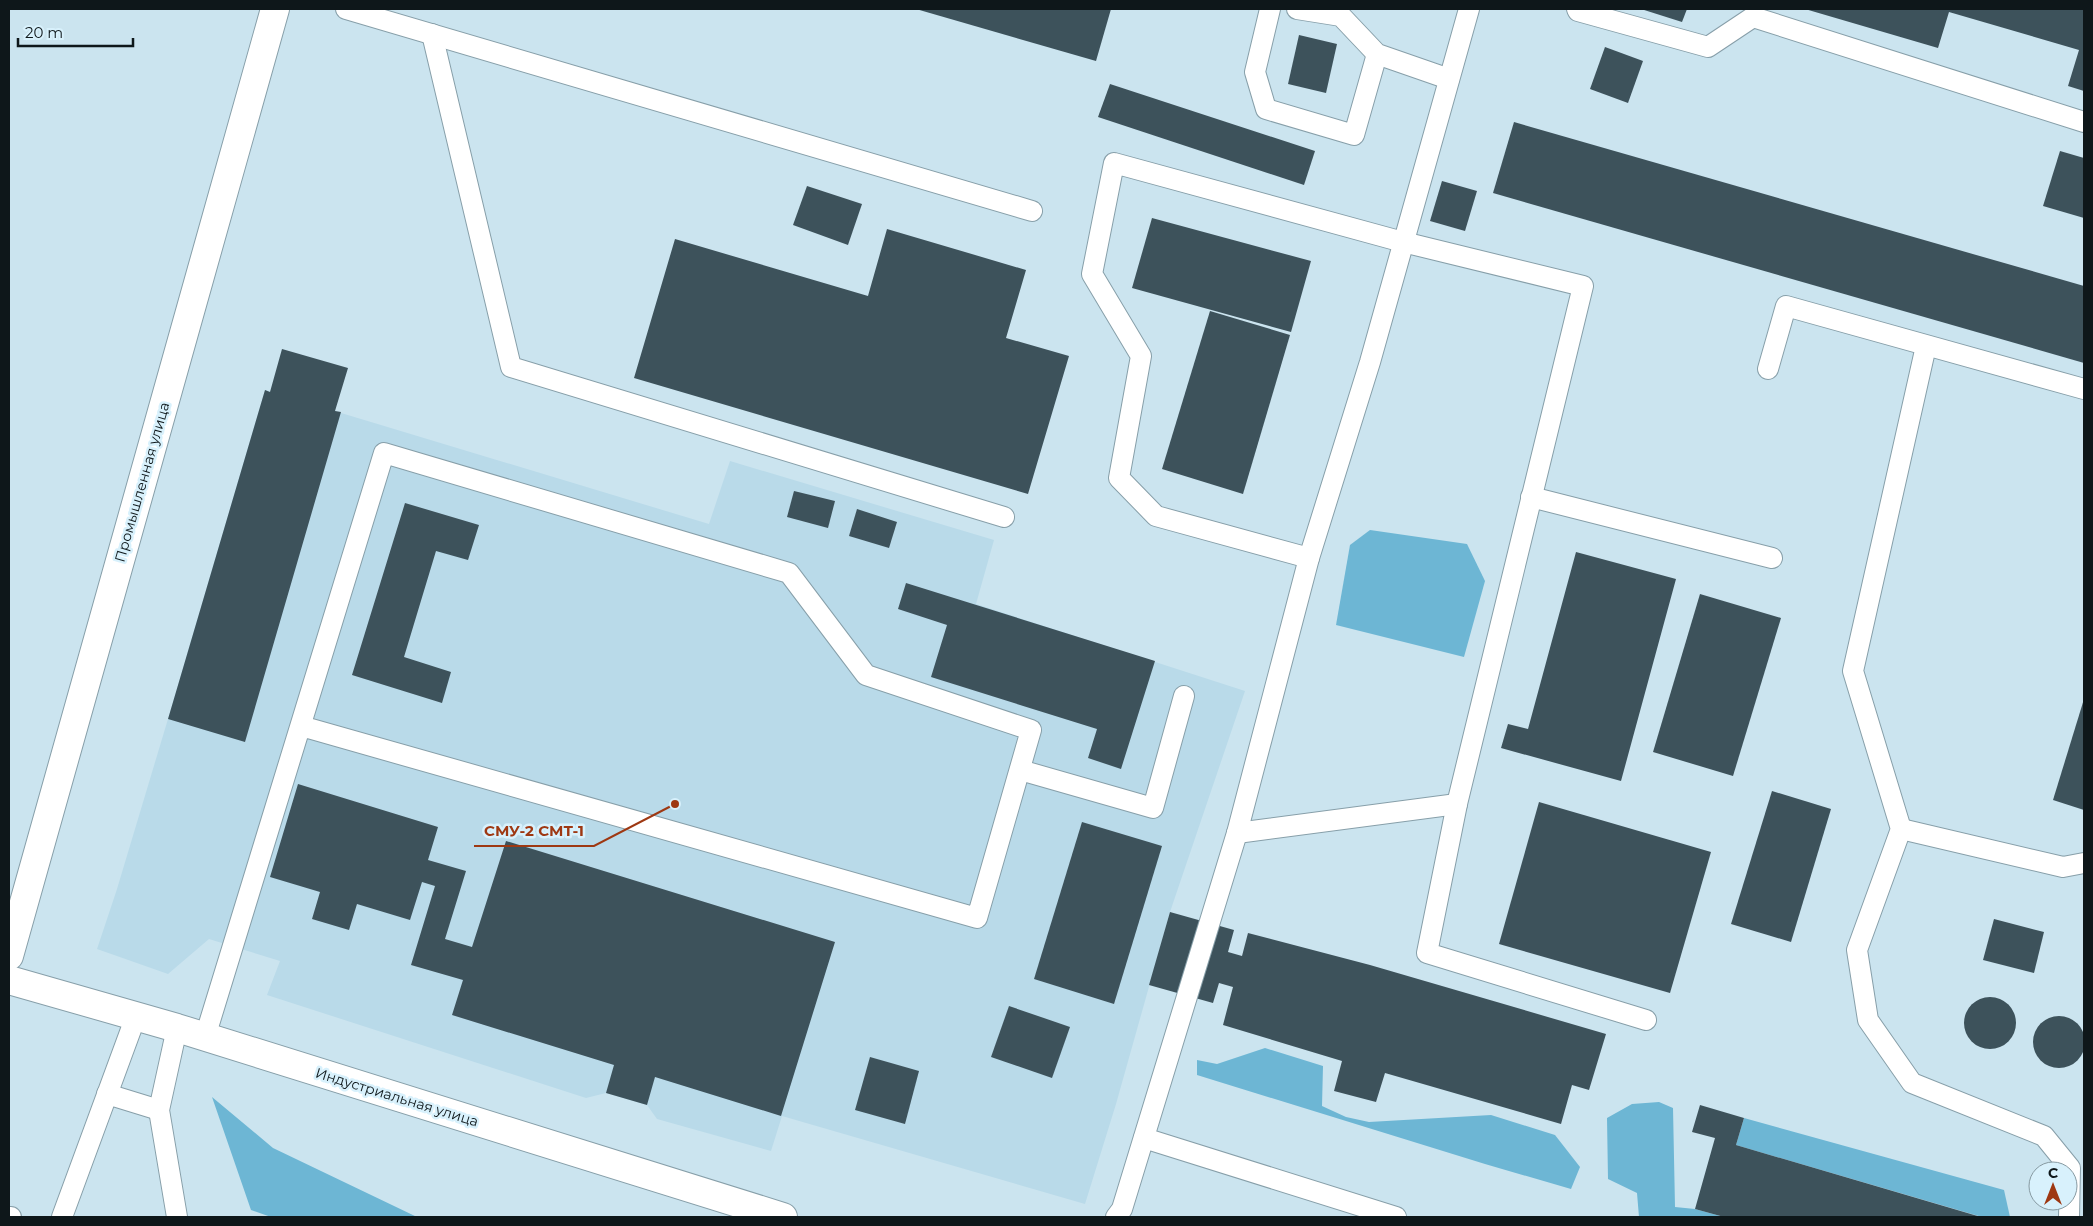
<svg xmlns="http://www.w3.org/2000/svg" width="2093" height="1226" font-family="Montserrat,sans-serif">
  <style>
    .built { fill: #b9dae9 }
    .forest { fill: #6db6d4 }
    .building { fill: #3d525b }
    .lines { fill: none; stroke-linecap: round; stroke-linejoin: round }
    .service-casing { stroke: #879fa9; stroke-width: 22 }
    .minor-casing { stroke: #879fa9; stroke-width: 30 }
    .secondary-casing { stroke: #879fa9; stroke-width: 30 }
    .service { stroke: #fff; stroke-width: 20 }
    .minor { stroke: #fff; stroke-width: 28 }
    .secondary { stroke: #fff; stroke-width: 28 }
    .labels { text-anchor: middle; stroke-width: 5; stroke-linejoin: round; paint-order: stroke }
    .street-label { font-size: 14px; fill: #0e171a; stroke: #d8f1fc }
    .leader { fill: none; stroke: #9e3812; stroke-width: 2 }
    .callout-dot { fill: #9e3812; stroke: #d8f1fc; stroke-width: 2 }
    .callout-label { font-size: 15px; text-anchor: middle; font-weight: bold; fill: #9e3812; stroke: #d8f1fc; stroke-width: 5; stroke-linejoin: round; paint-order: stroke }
  </style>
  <rect width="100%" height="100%" fill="#cbe4ef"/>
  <polygon class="built" points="265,390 709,524 730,461 994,540 976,604 1245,691 1170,912 1116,1104 1085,1204 782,1116 771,1151 657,1119 647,1105 606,1093 586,1098 267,995 280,961 209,939 168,974 97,949 117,889 168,719"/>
  <g class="forest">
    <polygon points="1370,530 1467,544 1485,581 1464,657 1336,625 1350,545"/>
    <polygon points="1265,1048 1323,1066 1322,1106 1346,1117 1369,1122 1491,1115 1555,1135 1580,1167 1571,1189 1485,1164 1197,1075 1197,1060 1217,1064"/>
    <polygon points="212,1097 273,1148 417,1217 271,1217 251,1210"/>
    <polygon points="1659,1102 1673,1108 1675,1207 1695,1209 1724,1217 1639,1217 1637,1193 1608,1179 1607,1118 1632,1104"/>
    <polygon points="1744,1118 2004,1190 2010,1217 1982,1217 1736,1145"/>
  </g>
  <g class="building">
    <polygon points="916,9 1111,9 1096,61"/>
    <polygon points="1641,9 1687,9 1682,22"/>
    <polygon points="1805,9 2084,9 2084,91 2068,86 2079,50 1949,12 1938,48"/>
    <polygon points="1299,35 1337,44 1326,93 1288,84"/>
    <polygon points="1605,47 1643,61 1628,103 1590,89"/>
    <polygon points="1110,84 1315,151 1304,185 1098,117"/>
    <polygon points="1514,122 2084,286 2084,363 1493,193"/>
    <polygon points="2060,151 2084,158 2084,218 2043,206"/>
    <polygon points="1442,181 1477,191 1465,231 1430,221"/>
    <polygon points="807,186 862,204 848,245 793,225"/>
    <polygon points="1152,218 1311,261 1291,332 1132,288"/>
    <polygon points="887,229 1026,270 1006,338 1069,356 1028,494 634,378 675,239 868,296"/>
    <polygon points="1210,311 1290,335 1243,494 1162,469"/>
    <polygon points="282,349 348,368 335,411 341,412 245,742 168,719 265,390 270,392"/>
    <polygon points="794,491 835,501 828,528 787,517"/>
    <polygon points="405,503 479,525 468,560 436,551 404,657 451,672 442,703 352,675"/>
    <polygon points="857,509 897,522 889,548 849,536"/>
    <polygon points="1576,552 1676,579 1621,781 1501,748 1508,724 1528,729"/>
    <polygon points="906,583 1155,661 1121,769 1088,758 1097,729 931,677 947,625 898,609"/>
    <polygon points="1700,594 1781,618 1733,776 1653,752"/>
    <polygon points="2084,699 2084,810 2053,800"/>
    <polygon points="298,784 438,827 428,860 466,871 445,939 472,947 506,841 835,942 781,1116 655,1077 647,1105 606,1093 614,1065 452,1015 463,980 411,965 435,886 422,882 410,920 357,904 349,930 312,919 320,892 270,877"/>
    <polygon points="1772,791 1831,809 1791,942 1731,924"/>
    <polygon points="1539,802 1711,852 1670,993 1499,944"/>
    <polygon points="1082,822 1162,846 1114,1004 1034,979"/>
    <polygon points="1170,912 1234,930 1228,952 1242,956 1248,933 1370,965 1606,1034 1589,1090 1572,1085 1561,1124 1385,1073 1376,1102 1334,1091 1342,1061 1223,1025 1233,987 1219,983 1213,1003 1149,985"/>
    <polygon points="1994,919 2044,932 2034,973 1983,960"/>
    <circle cx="1990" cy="1023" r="26"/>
    <polygon points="1009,1006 1070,1027 1052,1078 991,1057"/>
    <circle cx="2059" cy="1042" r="26"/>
    <polygon points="870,1057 919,1071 905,1124 855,1110"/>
    <polygon points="1700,1105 1744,1118 1736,1145 1981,1217 1724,1217 1695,1209 1715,1138 1692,1132"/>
  </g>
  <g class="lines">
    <defs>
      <g id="service">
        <polyline points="346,9 1032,211"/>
        <polyline points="1270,9 1255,72 1266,109 1354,135 1377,54"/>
        <polyline points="1297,9 1341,16 1377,54 1449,79"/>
        <polyline points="1577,9 1578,11 1708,47 1753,17 2084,122"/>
        <polyline points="432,34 511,367 1004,517"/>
        <polyline points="1926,346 1853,671 1901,829 1857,950 1868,1020 1912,1083 2044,1136 2070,1168 2069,1217"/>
        <polyline points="1768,369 1786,306 2084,389"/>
        <polyline points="1531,497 1772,558"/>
        <polyline points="1309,558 1156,516 1119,478 1141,356 1092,274 1114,163 1403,242 1583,286 1457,804 1427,953 1646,1020"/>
        <polyline points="1020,770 1153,808 1184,696"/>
        <polyline points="1901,829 2063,867 2084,863"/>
        <polyline points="1237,833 1457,804"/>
        <polyline points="177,1028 159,1110 177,1217"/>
        <polyline points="205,1037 384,453 789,573 866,675 1031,730 977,918 301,726"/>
        <polyline points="107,1094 159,1110"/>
        <polyline points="1144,1138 1396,1217"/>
        <polyline points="9,1217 11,1217"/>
        <polyline points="62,1217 136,1016"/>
        <polyline points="1116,1217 1122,1209 1237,833 1309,558 1370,362 1469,9"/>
      </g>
      <polyline id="minor" points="9,956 275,9"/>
      <polyline id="secondary" points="9,980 177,1028 783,1217"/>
    </defs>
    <use href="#service" class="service-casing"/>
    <use href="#minor" class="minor-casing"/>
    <use href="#secondary" class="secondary-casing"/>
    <use href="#service" class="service"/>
    <use href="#minor" class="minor"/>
    <use href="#secondary" class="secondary"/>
  </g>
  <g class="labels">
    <g class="street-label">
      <text transform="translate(142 482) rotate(-74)" y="5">Промышленная улица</text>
      <text transform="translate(397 1097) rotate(17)" y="5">Индустриальная улица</text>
    </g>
  </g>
  <path class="leader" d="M675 804L594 846H474"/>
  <circle class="callout-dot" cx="675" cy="804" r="5"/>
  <g class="callout-label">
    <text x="534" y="836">СМУ-2 СМТ-1</text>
  </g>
  <rect width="2093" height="1226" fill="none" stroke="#0e171a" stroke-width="20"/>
  <g transform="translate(2053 1186)"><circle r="24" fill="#d8f1fc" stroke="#879aa2"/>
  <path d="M0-4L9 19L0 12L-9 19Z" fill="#9e3812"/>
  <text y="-8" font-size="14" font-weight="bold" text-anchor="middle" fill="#0e171a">С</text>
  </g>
  <path d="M18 38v8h115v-8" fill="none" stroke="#0e171a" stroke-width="2.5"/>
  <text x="25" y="38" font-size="15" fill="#0e171a" stroke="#d8f1fc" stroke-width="4" paint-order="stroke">20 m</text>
</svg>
